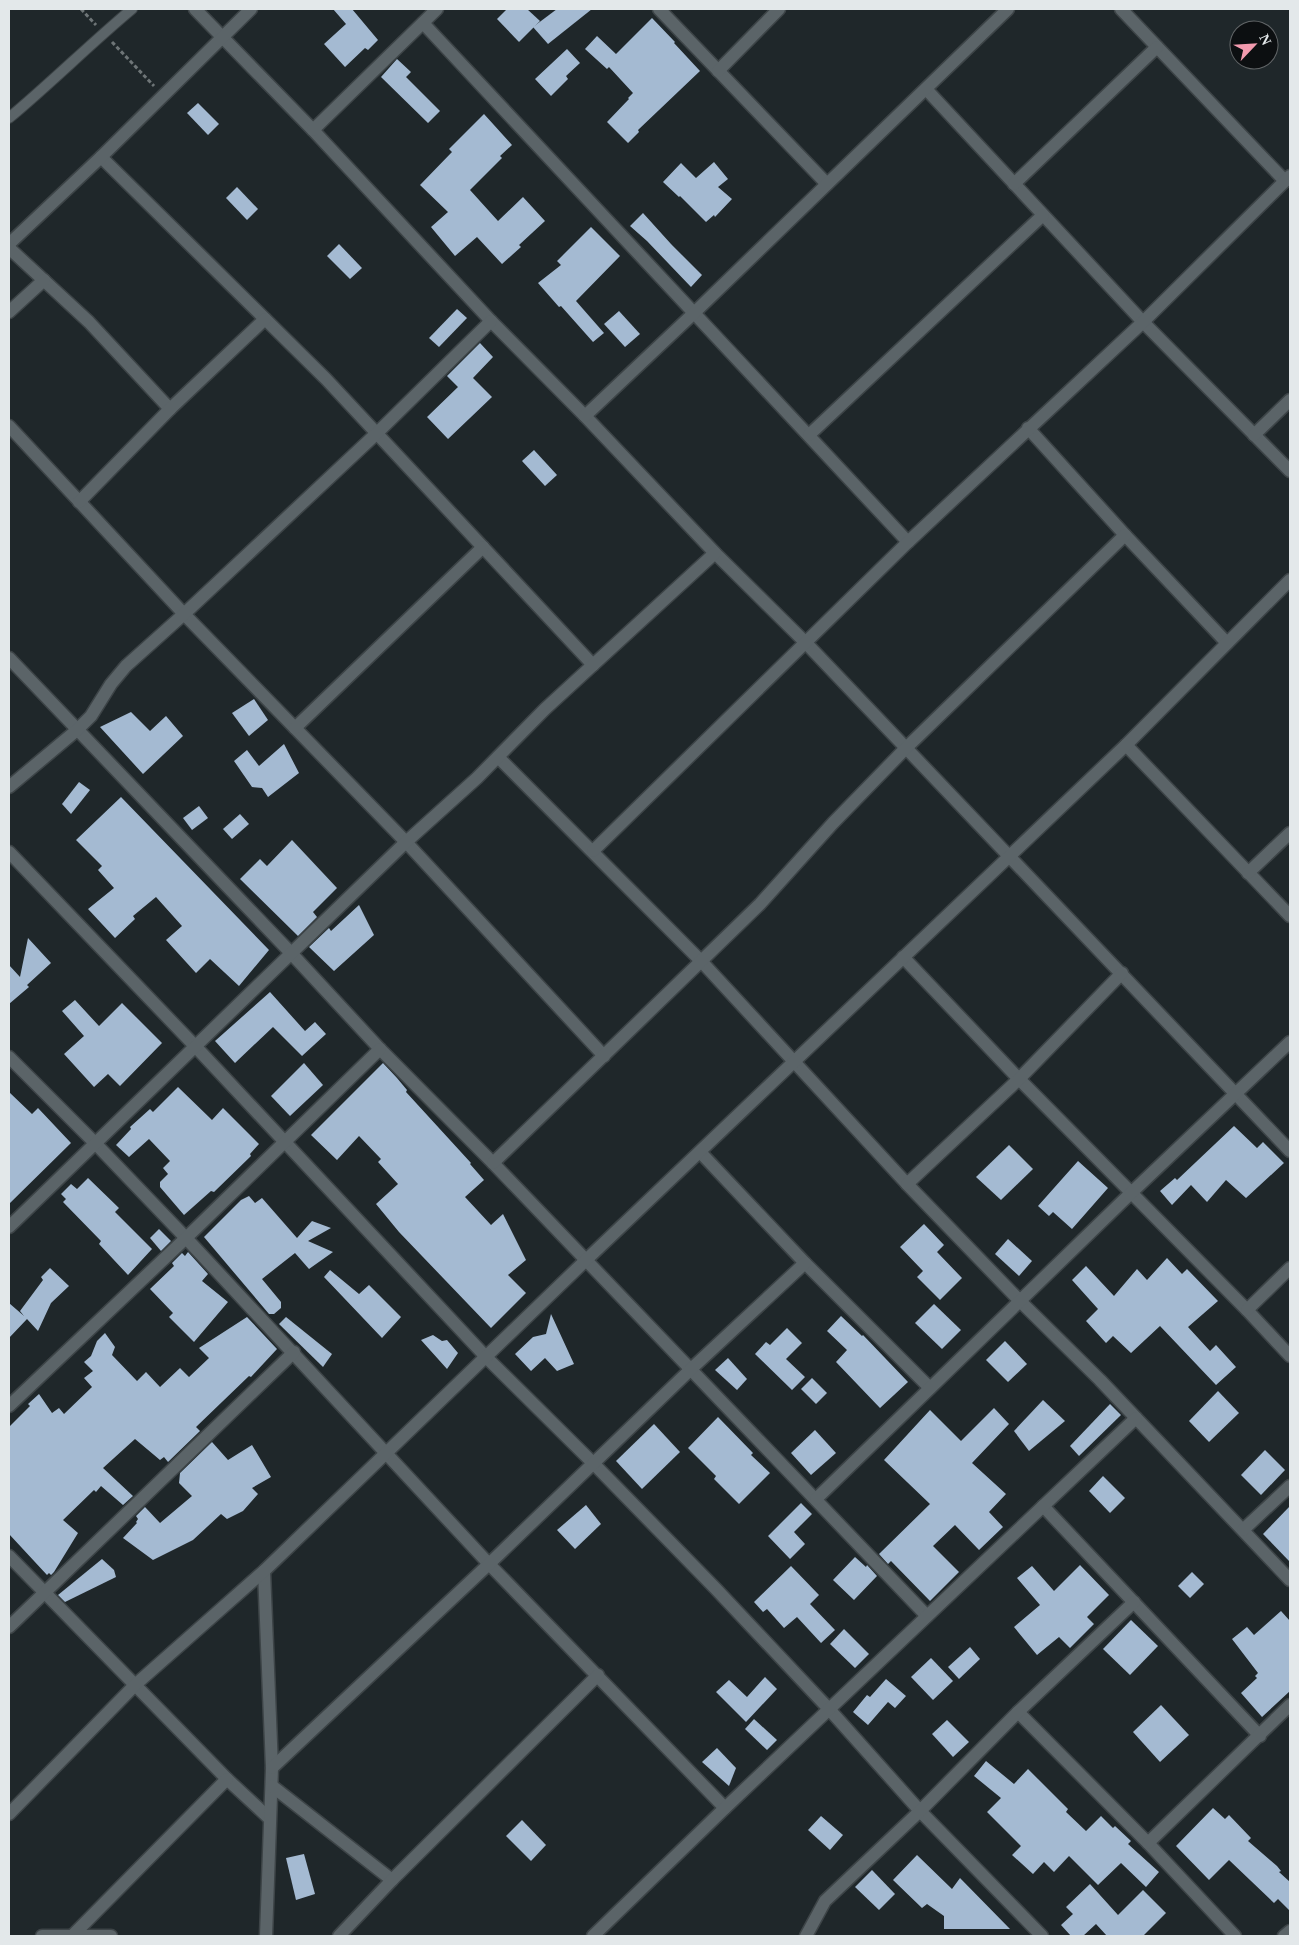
<svg xmlns="http://www.w3.org/2000/svg" width="1299" height="1945" font-family="'Times New Roman',serif">
  <style>
    .building { fill: #a4bad2 }
    .lines { fill: none; stroke-linecap: round; stroke-linejoin: round }
    .service-casing { stroke: #3d4447; stroke-width: 12 }
    .minor-casing { stroke: #3d4447; stroke-width: 15 }
    .tertiary-casing { stroke: #3d4447; stroke-width: 15 }
    .path { stroke: #6e7577; stroke-width: 3; stroke-dasharray: 4 2.5; stroke-linecap: butt }
    .service { stroke: #5b6468; stroke-width: 10 }
    .minor { stroke: #5b6468; stroke-width: 12 }
    .tertiary { stroke: #5b6468; stroke-width: 12 }
  </style>
  <rect width="100%" height="100%" fill="#1f272a"/>
  <g class="building">
    <polygon points="333,9 352,9 378,40 368,50 365,48 345,67 324,44 346,24"/>
    <polygon points="507,9 527,9 540,21 519,42 497,19"/>
    <polygon points="557,9 592,9 548,44 533,27"/>
    <polygon points="652,18 675,42 674,43 700,71 638,130 639,132 628,143 607,122 629,99 628,98 633,93 609,67 607,69 585,49 597,36 616,54"/>
    <polygon points="567,49 580,63 566,76 568,79 551,96 535,79"/>
    <polygon points="397,59 411,72 406,77 440,111 428,123 381,77"/>
    <polygon points="198,103 219,124 208,135 187,113"/>
    <polygon points="484,114 512,145 500,156 502,158 470,190 498,221 523,197 545,221 519,245 521,247 502,264 477,237 455,256 431,227 448,212 420,185 452,152 449,149"/>
    <polygon points="714,162 728,179 718,187 732,199 715,217 714,215 706,222 680,196 679,197 663,182 681,163 696,178"/>
    <polygon points="237,187 258,209 247,220 226,198"/>
    <polygon points="643,213 671,244 702,275 691,287 647,241 630,226"/>
    <polygon points="591,227 620,256 576,301 604,333 593,342 561,306 559,307 538,283 561,265 557,261"/>
    <polygon points="339,244 362,268 350,279 327,256"/>
    <polygon points="457,309 467,318 439,347 429,338"/>
    <polygon points="619,311 640,334 625,347 604,324"/>
    <polygon points="480,343 493,357 473,378 492,397 448,439 427,417 458,387 447,376"/>
    <polygon points="534,450 557,475 545,486 522,461"/>
    <polygon points="254,699 268,720 249,736 232,713"/>
    <polygon points="131,712 150,731 166,716 183,736 143,774 100,727"/>
    <polygon points="284,744 299,773 268,797 262,788 252,787 234,761 247,750 259,766"/>
    <polygon points="79,782 90,790 71,814 62,804"/>
    <polygon points="121,797 269,950 239,986 210,959 196,973 166,940 182,926 156,897 133,916 135,919 115,938 88,909 114,888 98,870 102,866 76,840"/>
    <polygon points="199,806 208,818 192,830 183,818"/>
    <polygon points="240,814 249,824 232,839 223,829"/>
    <polygon points="292,840 337,888 313,912 317,917 298,936 240,879 260,859 267,866"/>
    <polygon points="359,905 374,935 334,971 309,947 329,928 331,931"/>
    <polygon points="28,938 51,963 27,985 29,987 9,1004 9,965 20,977"/>
    <polygon points="270,992 305,1031 315,1022 326,1034 302,1056 273,1027 235,1063 215,1041"/>
    <polygon points="75,1000 99,1026 122,1003 162,1043 120,1086 108,1074 94,1087 64,1054 84,1036 62,1011"/>
    <polygon points="304,1063 323,1085 290,1116 271,1096"/>
    <polygon points="383,1063 397,1078 407,1090 406,1092 471,1163 470,1164 484,1180 465,1197 491,1225 503,1214 526,1260 508,1275 526,1293 491,1328 399,1232 376,1204 398,1184 378,1162 381,1159 359,1136 337,1160 311,1135"/>
    <polygon points="178,1087 212,1120 223,1108 259,1144 250,1154 251,1156 214,1192 211,1191 184,1215 160,1187 160,1182 168,1174 163,1168 170,1161 149,1139 129,1157 116,1145 131,1129 130,1127 150,1109 153,1112"/>
    <polygon points="9,1092 32,1114 38,1108 71,1143 9,1204"/>
    <polygon points="1234,1126 1257,1148 1263,1142 1284,1163 1246,1198 1226,1180 1207,1202 1191,1185 1172,1205 1160,1191 1175,1178 1177,1180"/>
    <polygon points="1009,1145 1033,1169 1001,1200 976,1177"/>
    <polygon points="1078,1161 1108,1188 1072,1229 1053,1212 1049,1216 1038,1206"/>
    <polygon points="88,1178 119,1208 115,1212 152,1249 128,1275 99,1244 101,1241 63,1202 66,1199 61,1194 71,1184 77,1189"/>
    <polygon points="249,1196 255,1203 262,1198 297,1238 312,1221 331,1228 308,1241 333,1252 309,1269 295,1253 262,1279 281,1302 281,1308 274,1314 269,1314 204,1237 241,1200"/>
    <polygon points="924,1224 944,1245 937,1252 962,1278 940,1300 917,1277 923,1271 900,1247"/>
    <polygon points="159,1229 171,1241 161,1251 150,1238"/>
    <polygon points="1008,1239 1032,1261 1019,1276 995,1254"/>
    <polygon points="188,1252 208,1274 202,1281 228,1302 194,1342 169,1317 173,1313 150,1289 174,1266 172,1263 182,1253 185,1256"/>
    <polygon points="1167,1258 1182,1274 1187,1269 1218,1301 1188,1327 1210,1351 1216,1345 1236,1367 1216,1385 1160,1326 1131,1353 1113,1336 1106,1343 1086,1321 1098,1309 1072,1280 1086,1266 1114,1296 1137,1269 1147,1280"/>
    <polygon points="50,1268 69,1286 51,1303 38,1331 27,1319 9,1338 9,1303 24,1316 20,1311 43,1280 41,1277"/>
    <polygon points="330,1270 359,1294 369,1285 401,1317 382,1338 324,1277"/>
    <polygon points="934,1304 961,1330 942,1349 915,1323"/>
    <polygon points="551,1314 574,1364 557,1371 545,1358 531,1371 515,1354 533,1337 546,1334"/>
    <polygon points="841,1316 862,1336 863,1335 908,1382 880,1408 836,1362 847,1350 827,1331"/>
    <polygon points="247,1317 277,1349 251,1377 249,1376 196,1427 200,1431 168,1462 164,1457 160,1460 135,1439 103,1468 133,1496 123,1505 101,1486 96,1492 94,1490 63,1520 78,1533 54,1572 51,1575 49,1573 47,1575 9,1534 9,1427 30,1406 28,1404 39,1394 52,1413 59,1408 64,1414 92,1387 84,1378 93,1371 84,1362 91,1356 97,1341 105,1333 115,1347 112,1355 137,1381 146,1372 160,1387 180,1368 189,1377 209,1358 199,1348"/>
    <polygon points="286,1317 332,1354 323,1367 279,1324"/>
    <polygon points="787,1328 802,1343 786,1359 805,1377 792,1390 755,1354 766,1342 770,1345"/>
    <polygon points="433,1335 442,1341 447,1340 458,1353 447,1369 421,1340"/>
    <polygon points="1005,1341 1027,1364 1008,1382 986,1360"/>
    <polygon points="728,1358 747,1379 737,1390 715,1370"/>
    <polygon points="812,1378 827,1393 816,1404 801,1389"/>
    <polygon points="1218,1391 1239,1413 1209,1442 1189,1421"/>
    <polygon points="1043,1400 1065,1421 1029,1451 1014,1431"/>
    <polygon points="1110,1404 1121,1415 1079,1456 1070,1446"/>
    <polygon points="994,1408 1009,1424 972,1463 1006,1494 989,1512 1003,1527 979,1550 955,1525 933,1546 959,1572 930,1601 891,1561 888,1564 879,1554 930,1504 884,1460 930,1410 961,1441"/>
    <polygon points="718,1417 753,1453 751,1455 770,1473 739,1504 714,1479 716,1476 688,1448"/>
    <polygon points="654,1424 680,1452 642,1489 616,1461"/>
    <polygon points="815,1430 836,1453 811,1475 791,1453"/>
    <polygon points="212,1442 228,1460 252,1445 271,1477 252,1488 258,1494 243,1511 227,1519 221,1514 193,1540 153,1560 123,1538 137,1523 136,1522 138,1519 136,1516 145,1507 160,1523 192,1496 179,1483 180,1473"/>
    <polygon points="1265,1450 1285,1470 1261,1495 1241,1475"/>
    <polygon points="1103,1476 1125,1498 1110,1513 1089,1491"/>
    <polygon points="801,1503 812,1514 794,1532 805,1544 790,1559 768,1536"/>
    <polygon points="586,1505 601,1524 575,1549 557,1530"/>
    <polygon points="1290,1506 1290,1562 1263,1534"/>
    <polygon points="855,1557 866,1567 867,1565 877,1576 854,1600 833,1580"/>
    <polygon points="102,1559 114,1570 116,1577 65,1602 58,1595"/>
    <polygon points="1080,1565 1109,1595 1087,1617 1094,1624 1070,1648 1059,1637 1037,1655 1014,1627 1040,1605 1017,1578 1032,1566 1054,1591"/>
    <polygon points="791,1566 819,1595 810,1604 835,1630 821,1643 797,1617 784,1628 767,1609 763,1612 754,1602"/>
    <polygon points="1192,1572 1204,1584 1190,1598 1178,1586"/>
    <polygon points="1281,1611 1290,1621 1290,1691 1262,1717 1241,1693 1257,1678 1255,1676 1258,1673 1232,1639 1247,1627 1254,1635"/>
    <polygon points="1131,1620 1158,1646 1130,1675 1103,1649"/>
    <polygon points="844,1629 869,1654 855,1668 830,1644"/>
    <polygon points="970,1647 980,1659 959,1679 948,1667"/>
    <polygon points="931,1658 953,1681 933,1700 911,1677"/>
    <polygon points="765,1677 777,1689 746,1722 716,1692 729,1680 747,1697"/>
    <polygon points="886,1679 906,1696 895,1708 888,1702 868,1725 853,1712 867,1695 870,1697"/>
    <polygon points="1161,1705 1189,1735 1160,1762 1133,1732"/>
    <polygon points="754,1719 777,1740 767,1750 745,1729"/>
    <polygon points="947,1720 969,1742 953,1757 932,1734"/>
    <polygon points="717,1748 736,1768 729,1786 702,1762"/>
    <polygon points="986,1761 1014,1784 1028,1769 1068,1809 1066,1812 1086,1831 1101,1816 1113,1828 1115,1826 1131,1841 1128,1844 1159,1872 1146,1887 1121,1863 1098,1885 1069,1856 1054,1872 1044,1862 1033,1874 1012,1855 1021,1846 987,1812 1001,1798 974,1776"/>
    <polygon points="1213,1808 1225,1819 1229,1815 1251,1838 1248,1841 1277,1866 1281,1871 1279,1872 1290,1882 1290,1911 1278,1899 1274,1903 1229,1860 1209,1880 1176,1846"/>
    <polygon points="821,1816 843,1835 830,1850 808,1830"/>
    <polygon points="522,1820 546,1845 531,1861 506,1836"/>
    <polygon points="304,1854 315,1894 296,1900 286,1858"/>
    <polygon points="917,1855 952,1889 960,1878 1010,1929 944,1929 944,1916 927,1904 922,1908 893,1880"/>
    <polygon points="872,1870 895,1894 879,1910 855,1887"/>
    <polygon points="1090,1884 1118,1915 1143,1890 1166,1913 1143,1936 1107,1936 1096,1924 1083,1936 1071,1936 1061,1925 1073,1914 1066,1907"/>
  </g>
  <g class="lines">
    <defs>
      <path id="service" d="M9,118c42,-35 81,-74 123,-109"/>
      <g id="minor">
        <polyline points="195,9 313,130 491,321 585,416 715,553 806,643 1290,1151"/>
        <polyline points="659,9 827,184"/>
        <polyline points="1121,9 1285,181"/>
        <polyline points="423,23 908,542"/>
        <polyline points="718,71 779,9"/>
        <polyline points="926,89 1143,322 1290,471"/>
        <polyline points="313,130 437,9"/>
        <polyline points="101,157 326,379 593,665"/>
        <polyline points="1014,184 1157,47"/>
        <polyline points="9,244 101,157 251,9"/>
        <polyline points="9,248 89,322 170,409"/>
        <polyline points="9,312 44,280"/>
        <polyline points="585,416 694,313 1008,9"/>
        <polyline points="9,426 184,614 406,842 604,1056"/>
        <polyline points="1028,428 1125,535 1227,643"/>
        <polyline points="809,435 1043,215"/>
        <polyline points="1254,435 1290,400"/>
        <polyline points="79,502 170,409 265,319"/>
        <polyline points="9,658 291,953 380,1049 493,1163 927,1616"/>
        <polyline points="295,728 483,547"/>
        <polyline points="1126,745 1290,916"/>
        <polyline points="498,757 702,962 907,1184 1020,1301 1100,1380 1290,1580"/>
        <polyline points="9,787 77,730 91,716 111,684 126,666 184,614 377,433 491,321"/>
        <polyline points="593,851 908,542 1143,322 1290,176"/>
        <polyline points="9,852 195,1046 487,1358 593,1463 716,1589 829,1709 920,1811 1042,1936"/>
        <polyline points="1248,873 1290,833"/>
        <polyline points="903,957 1019,1079 1247,1310 1290,1356"/>
        <polyline points="9,1057 95,1143 186,1238 489,1564 725,1808"/>
        <polyline points="700,1152 805,1263 930,1388"/>
        <polyline points="493,1163 760,904 833,823 905,749 1125,535"/>
        <polyline points="907,1184 1019,1079 1122,973"/>
        <polyline points="9,1227 406,842 477,778 545,709 715,553"/>
        <polyline points="1247,1310 1290,1268"/>
        <polyline points="9,1406 186,1238 380,1049"/>
        <polyline points="816,1499 1131,1193 1290,1042"/>
        <polyline points="1043,1506 1260,1736"/>
        <polyline points="1243,1530 1290,1486"/>
        <polyline points="9,1556 227,1779 269,1818"/>
        <polyline points="264,1571 272,1768 266,1936"/>
        <polyline points="9,1627 294,1352"/>
        <polyline points="1018,1712 1148,1843 1235,1936"/>
        <polyline points="272,1768 489,1564 690,1370 805,1263"/>
        <polyline points="272,1786 392,1880"/>
        <polyline points="9,1814 135,1685 264,1571 585,1261 1126,745 1290,580"/>
        <polyline points="1148,1843 1290,1705"/>
        <polyline points="72,1936 227,1779"/>
        <polyline points="339,1936 392,1880 598,1675"/>
        <polyline points="593,1936 725,1808 1136,1418"/>
        <polyline points="806,1936 825,1901 920,1811 1018,1712 1134,1602"/>
        <polyline points="1284,1936 1290,1931"/>
      </g>
      <polyline id="tertiary" points="42,1936 111,1936"/>
    </defs>
    <use href="#service" class="service-casing"/>
    <use href="#minor" class="minor-casing"/>
    <use href="#tertiary" class="tertiary-casing"/>
    <g class="path">
      <polyline points="81,9 96,25"/>
      <polyline points="112,42 154,86"/>
    </g>
    <use href="#service" class="service"/>
    <use href="#minor" class="minor"/>
    <use href="#tertiary" class="tertiary"/>
  </g>
  <rect width="1299" height="1945" fill="none" stroke="#e3e8ea" stroke-width="20"/>
  <g transform="translate(1254 45) rotate(65)"><circle r="24" fill="#0c0f11" stroke="#626668"/>
  <path d="M0-4L9 19L0 12L-9 19Z" fill="#f29aae"/>
  <text y="-8" font-size="14" font-weight="bold" text-anchor="middle" fill="#e3e8ea">N</text>
  </g>
</svg>
